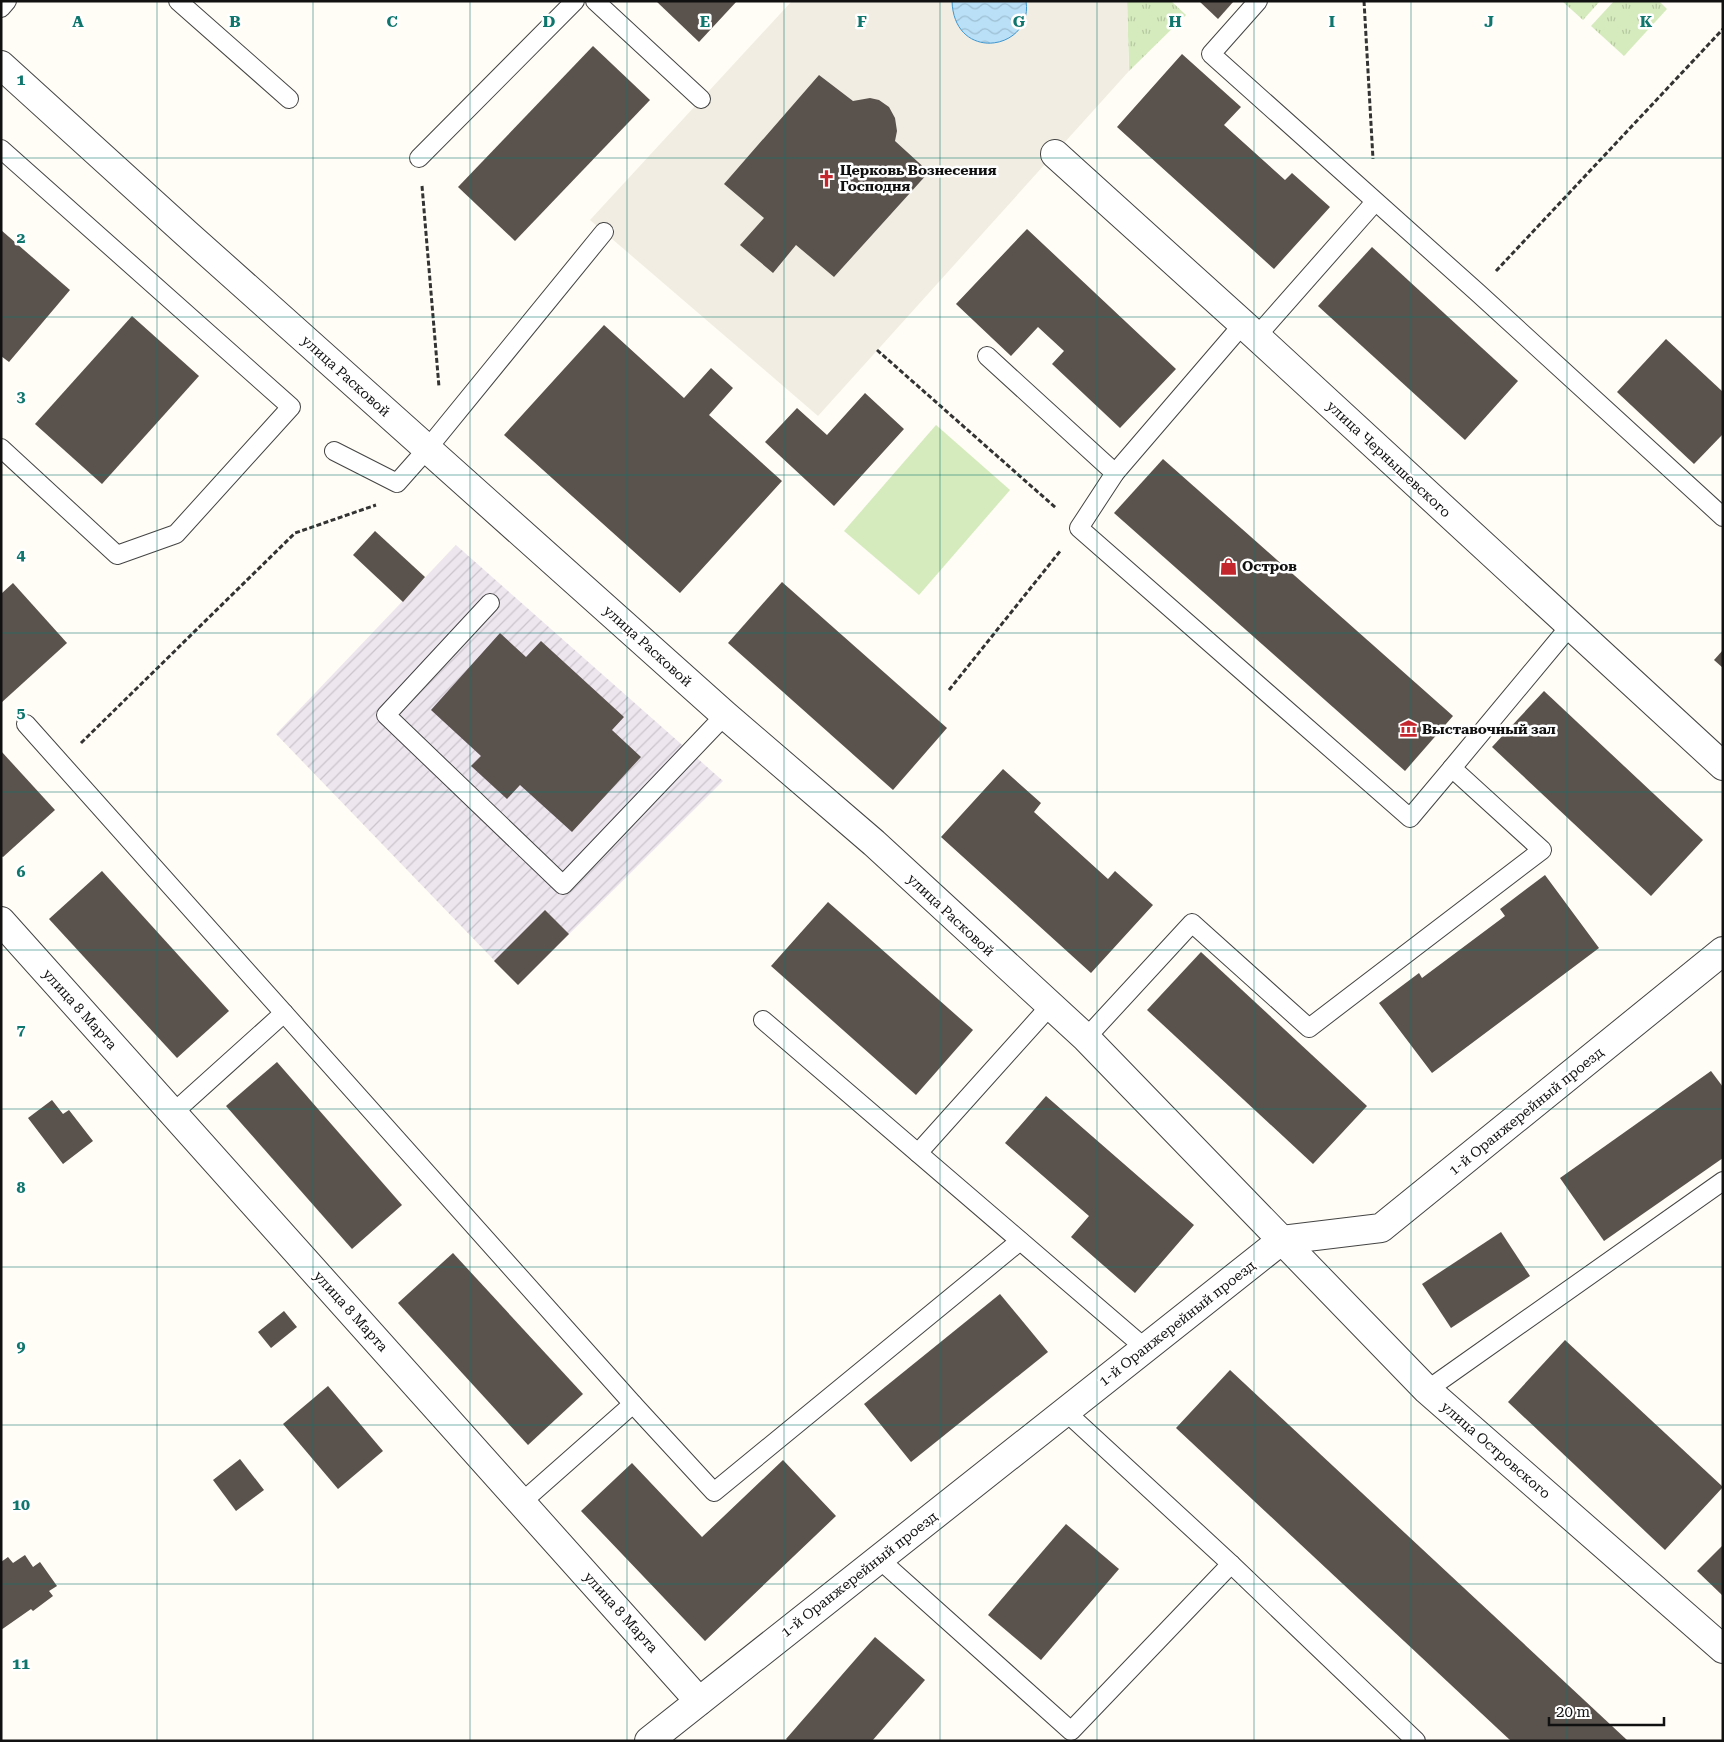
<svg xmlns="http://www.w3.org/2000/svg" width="1724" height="1742" font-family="'Roboto Serif',serif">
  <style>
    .industrial { fill: url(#industrial-furrows) }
    .grass { fill: url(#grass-tufts) }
    .park { fill: #d5ebbd }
    .plaza { fill: #f1ede2 }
    .water { fill: url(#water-waves); stroke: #3f96cf }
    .building { fill: #5a524d }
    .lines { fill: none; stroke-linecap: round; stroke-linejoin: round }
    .lane-casing { stroke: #444; stroke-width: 20 }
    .street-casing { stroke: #444; stroke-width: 30 }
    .path { stroke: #333; stroke-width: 3; stroke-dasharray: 5 2.5; stroke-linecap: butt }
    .lane { stroke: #fff; stroke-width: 18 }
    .street { stroke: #fff; stroke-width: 28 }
    .grid { fill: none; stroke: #0f766e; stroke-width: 1; stroke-opacity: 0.55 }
    .labels { text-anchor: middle; stroke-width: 5; stroke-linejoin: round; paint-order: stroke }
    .poi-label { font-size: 14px; font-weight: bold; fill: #111; stroke: #fff; text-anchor: start }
    .street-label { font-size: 14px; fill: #111; stroke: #fff }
    .grid-label { font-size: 16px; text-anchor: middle; font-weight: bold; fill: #0f766e; stroke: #fff; stroke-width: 5; stroke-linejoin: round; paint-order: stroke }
  </style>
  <defs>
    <pattern id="industrial-furrows" width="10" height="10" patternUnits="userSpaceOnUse" patternTransform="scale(1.25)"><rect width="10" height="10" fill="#eee6ef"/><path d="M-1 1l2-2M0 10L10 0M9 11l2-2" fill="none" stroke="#cbc4cc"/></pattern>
    <pattern id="grass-tufts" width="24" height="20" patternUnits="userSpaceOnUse" patternTransform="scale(1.25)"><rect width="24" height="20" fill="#d5ebbd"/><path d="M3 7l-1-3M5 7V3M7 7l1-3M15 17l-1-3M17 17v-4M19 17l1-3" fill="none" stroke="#b6c8a1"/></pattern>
    <pattern id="water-waves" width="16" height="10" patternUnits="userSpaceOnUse" patternTransform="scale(1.25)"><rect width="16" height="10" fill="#b9e0f7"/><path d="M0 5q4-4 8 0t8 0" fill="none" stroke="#9ebfd3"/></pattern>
  </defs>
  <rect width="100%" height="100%" fill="#fffdf5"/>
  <polygon class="industrial" points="456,545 723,781 518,985 276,734"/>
  <g class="grass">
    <polygon points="1127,1 1171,1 1186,15 1129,71"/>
    <polygon points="1562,1 1600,1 1583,20"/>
    <polygon points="1614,1 1659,1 1667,9 1624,56 1591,26"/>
  </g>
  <polygon class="park" points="936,425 1010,490 919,595 844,531"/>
  <polygon class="plaza" points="792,1 1127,1 1129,71 818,416 590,220"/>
  <path class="water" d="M952,1h74c8,49 -72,63 -74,0z"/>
  <g class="building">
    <polygon points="656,1 737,1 699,42"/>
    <polygon points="1199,1 1234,1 1218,19"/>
    <polygon points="593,46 650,100 515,241 458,187"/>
    <polygon points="1182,54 1241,107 1224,125 1285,180 1292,173 1330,207 1274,269 1117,127"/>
    <polygon points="819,75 853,101 870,98 879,100 889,107 895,118 897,131 895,141 929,172 834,277 796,245 773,273 740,245 764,218 724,184"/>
    <polygon points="1027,229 1176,369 1120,428 1052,364 1064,351 1038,327 1011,356 956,304"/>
    <polygon points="1,230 70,290 9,362 1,356"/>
    <polygon points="1372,247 1518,381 1465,440 1318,306"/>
    <polygon points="132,316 199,376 102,484 35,424"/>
    <polygon points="604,325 684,398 711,368 733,388 709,415 782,481 680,593 504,435"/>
    <polygon points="1666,339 1723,392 1723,434 1694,464 1617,392"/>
    <polygon points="865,393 904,429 834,506 765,442 797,408 827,435"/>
    <polygon points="1163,459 1453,716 1405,771 1114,513"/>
    <polygon points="375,531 425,577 403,602 353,555"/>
    <polygon points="782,582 947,728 893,790 728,643"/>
    <polygon points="13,583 67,643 1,703 1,594"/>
    <polygon points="500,633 526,657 541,641 624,717 612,730 641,757 572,832 520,785 507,799 471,766 481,756 431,710"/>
    <polygon points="1723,650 1723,668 1714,660"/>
    <polygon points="1544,691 1703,840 1651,896 1492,747"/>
    <polygon points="1,751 55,810 3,857 1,856"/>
    <polygon points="1003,769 1041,803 1034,812 1108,879 1115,871 1153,905 1091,973 941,837"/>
    <polygon points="102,871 229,1011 177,1058 49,919"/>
    <polygon points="1545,875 1599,948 1432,1073 1379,1003 1419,973 1422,978 1505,916 1500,909"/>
    <polygon points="828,902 973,1030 916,1095 771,966"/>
    <polygon points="545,910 569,934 518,985 494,961"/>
    <polygon points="1201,952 1367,1106 1313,1164 1147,1010"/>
    <polygon points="277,1062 402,1205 352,1249 226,1106"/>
    <polygon points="1711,1071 1723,1087 1723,1158 1604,1241 1560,1178"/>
    <polygon points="1046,1096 1194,1225 1135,1293 1071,1237 1089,1216 1005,1143"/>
    <polygon points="52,1100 63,1114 69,1110 93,1141 63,1164 28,1118"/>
    <polygon points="1501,1232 1530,1276 1451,1328 1422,1284"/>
    <polygon points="453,1253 583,1394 528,1445 398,1303"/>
    <polygon points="1000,1294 1048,1352 911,1462 864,1404"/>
    <polygon points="284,1311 297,1327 271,1348 258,1332"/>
    <polygon points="1565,1340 1723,1487 1665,1550 1508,1402"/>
    <polygon points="1230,1370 1627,1740 1626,1741 1511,1741 1176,1428"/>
    <polygon points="328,1386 383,1451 338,1489 283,1424"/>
    <polygon points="240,1459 264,1490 236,1511 213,1480"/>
    <polygon points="783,1460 836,1516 705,1641 581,1511 632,1463 702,1537"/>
    <polygon points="1066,1524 1119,1569 1041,1660 988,1615"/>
    <polygon points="1723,1545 1723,1596 1697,1571"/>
    <polygon points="25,1555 33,1567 40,1562 57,1586 49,1591 53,1596 33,1611 31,1609 1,1630 1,1562 8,1557 13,1563"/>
    <polygon points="875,1637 925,1680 872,1741 788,1741 786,1739"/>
  </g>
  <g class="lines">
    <defs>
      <g id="lane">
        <polyline points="178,1 289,99"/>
        <polyline points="595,1 701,99"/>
        <polyline points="1258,1 1211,54 1477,292 1723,517"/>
        <polyline points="1,8 7,1"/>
        <polyline points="1,149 291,407 176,534 117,555 1,448"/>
        <polyline points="419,158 575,1"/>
        <polyline points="1243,324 1115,473 1079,528 1410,818 1452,768"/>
        <polyline points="1256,337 1375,202"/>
        <polyline points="987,356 1115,473"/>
        <polyline points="334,451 397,483 428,448 604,232"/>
        <polyline points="490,603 386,715 563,885 725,715"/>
        <polyline points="26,724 633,1404 714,1492 1020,1241"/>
        <polyline points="763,1020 1145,1348"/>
        <polyline points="1086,1038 1192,923 1309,1028 1542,850 1452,768 1570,626"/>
        <polyline points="173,1113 284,1013"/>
        <polyline points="918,1153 1050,1006"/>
        <polyline points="1427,1390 1723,1181"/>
        <polyline points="1065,1411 1231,1564 1416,1741"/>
        <polyline points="522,1502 633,1404"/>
        <polyline points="879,1559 1071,1731 1231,1564"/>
      </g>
      <g id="street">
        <polyline points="1,65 187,234 725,715 874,843 1086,1038 1427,1390 1723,1649"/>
        <polyline points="1055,154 1243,324 1723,766"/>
        <polyline points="1,921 699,1701"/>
        <polyline points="649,1741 1282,1240 1381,1228 1723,951"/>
      </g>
    </defs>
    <use href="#lane" class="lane-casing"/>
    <use href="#street" class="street-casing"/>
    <g class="path">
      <polyline points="1364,1 1373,159"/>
      <polyline points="422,186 439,387"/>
      <polyline points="1496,271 1723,29"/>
      <polyline points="877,350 1056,508"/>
      <polyline points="949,690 1061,550"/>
      <polyline points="81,743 295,533 376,505"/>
    </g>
    <use href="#lane" class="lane"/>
    <use href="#street" class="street"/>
  </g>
  <path class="grid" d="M157,1v1740M313,1v1740M470,1v1740M627,1v1740M784,1v1740M940,1v1740M1097,1v1740M1254,1v1740M1411,1v1740M1567,1v1740M1,158h1722M1,317h1722M1,475h1722M1,633h1722M1,792h1722M1,950h1722M1,1109h1722M1,1267h1722M1,1425h1722M1,1584h1722"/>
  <defs>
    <symbol id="church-bare" viewBox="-9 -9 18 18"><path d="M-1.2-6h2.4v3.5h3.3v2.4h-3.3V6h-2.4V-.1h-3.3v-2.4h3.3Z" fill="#c4262e" stroke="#fff" stroke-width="2.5" paint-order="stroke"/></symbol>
    <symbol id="shop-bare" viewBox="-9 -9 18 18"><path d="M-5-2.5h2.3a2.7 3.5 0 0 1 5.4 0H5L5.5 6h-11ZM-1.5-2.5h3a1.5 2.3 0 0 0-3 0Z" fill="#c4262e" stroke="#fff" stroke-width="2.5" paint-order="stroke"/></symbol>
    <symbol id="museum-bare" viewBox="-9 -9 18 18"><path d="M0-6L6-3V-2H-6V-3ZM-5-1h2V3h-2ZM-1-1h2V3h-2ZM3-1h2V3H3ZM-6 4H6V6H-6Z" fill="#c4262e" stroke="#fff" stroke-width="2.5" paint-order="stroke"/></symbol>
  </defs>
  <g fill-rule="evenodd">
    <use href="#church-bare" x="814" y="166" width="25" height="25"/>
    <use href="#shop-bare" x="1216" y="554" width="25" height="25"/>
    <use href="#museum-bare" x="1396" y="716" width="25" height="25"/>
  </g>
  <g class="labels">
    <g class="poi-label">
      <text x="840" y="175">Церковь Вознесения<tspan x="840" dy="16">Господня</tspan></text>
      <text x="1242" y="571">Остров</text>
      <text x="1422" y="734">Выставочный зал</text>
    </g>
    <g class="street-label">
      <text transform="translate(346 376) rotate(42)" y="5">улица Расковой</text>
      <text transform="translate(1389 459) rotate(43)" y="5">улица Чернышевского</text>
      <text transform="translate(648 646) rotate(42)" y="5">улица Расковой</text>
      <text transform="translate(951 915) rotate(43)" y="5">улица Расковой</text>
      <text transform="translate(80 1009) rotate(48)" y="5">улица 8 Марта</text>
      <text transform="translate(1526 1111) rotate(-39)" y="5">1-й Оранжерейный проезд</text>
      <text transform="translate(351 1311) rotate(48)" y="5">улица 8 Марта</text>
      <text transform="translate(1177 1323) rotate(-38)" y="5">1-й Оранжерейный проезд</text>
      <text transform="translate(1496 1450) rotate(41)" y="5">улица Островского</text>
      <text transform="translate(859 1574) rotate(-38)" y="5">1-й Оранжерейный проезд</text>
      <text transform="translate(621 1612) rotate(48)" y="5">улица 8 Марта</text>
    </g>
  </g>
  <g class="grid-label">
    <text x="78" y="27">A</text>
    <text x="235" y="27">B</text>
    <text x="392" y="27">C</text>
    <text x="549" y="27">D</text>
    <text x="705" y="27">E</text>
    <text x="862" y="27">F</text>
    <text x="1019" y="27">G</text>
    <text x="1175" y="27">H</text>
    <text x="1332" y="27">I</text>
    <text x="1489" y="27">J</text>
    <text x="1646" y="27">K</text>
    <text x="21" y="85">1</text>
    <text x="21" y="243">2</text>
    <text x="21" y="402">3</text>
    <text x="21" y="560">4</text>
    <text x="21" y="718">5</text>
    <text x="21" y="877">6</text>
    <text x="21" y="1035">7</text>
    <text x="21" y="1193">8</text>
    <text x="21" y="1352">9</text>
    <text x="21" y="1510">10</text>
    <text x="21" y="1669">11</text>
  </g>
  <rect width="1724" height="1742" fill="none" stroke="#111111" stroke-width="5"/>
  <path d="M1549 1717v8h115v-8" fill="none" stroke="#111111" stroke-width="2.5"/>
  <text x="1556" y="1717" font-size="15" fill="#111111" stroke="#ffffff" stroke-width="4" paint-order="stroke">20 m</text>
</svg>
